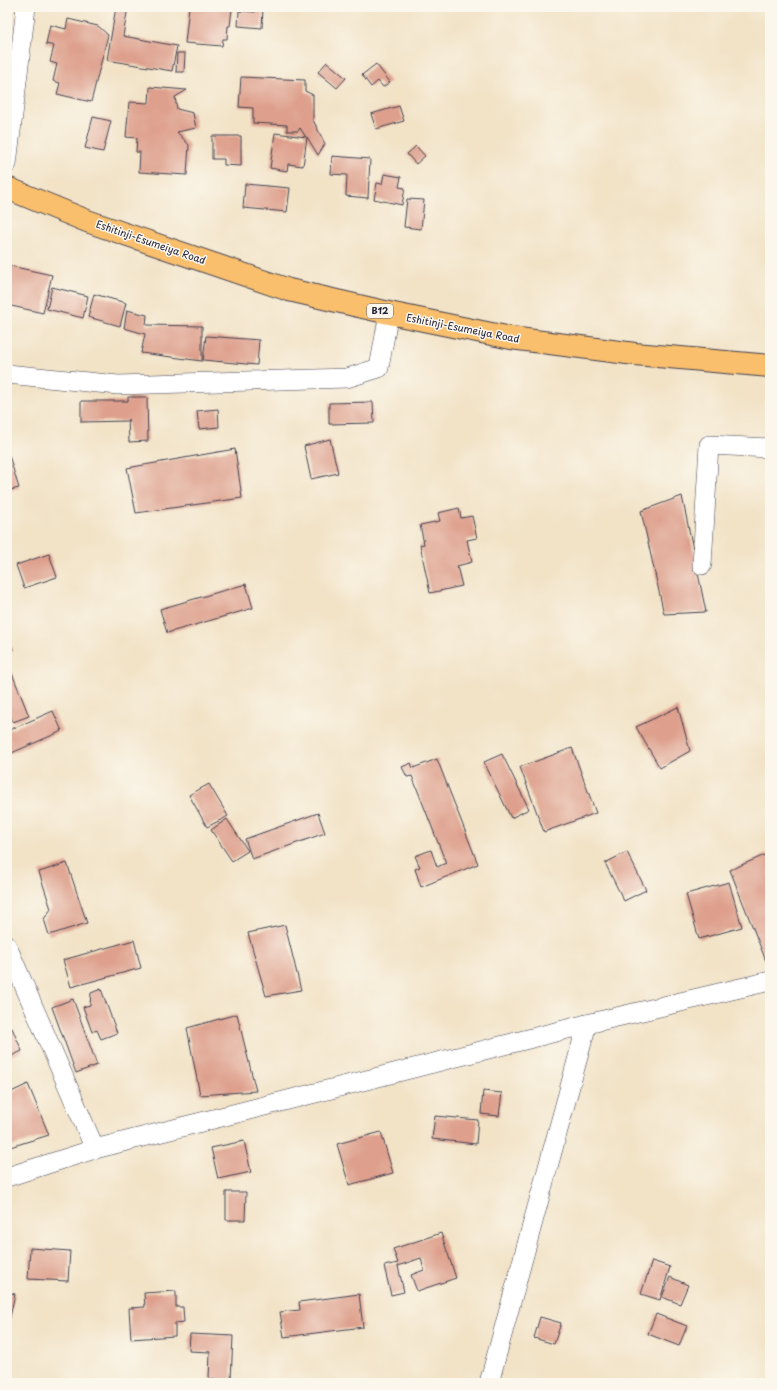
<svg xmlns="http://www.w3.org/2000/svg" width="777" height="1390" font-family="'Playpen Sans',sans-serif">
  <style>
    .building { fill: #dea08d }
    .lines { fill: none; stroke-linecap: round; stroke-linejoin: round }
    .street-casing { stroke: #413f50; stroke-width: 20 }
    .highway-casing { stroke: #413f50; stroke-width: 24 }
    .street { stroke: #fff; stroke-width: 19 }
    .highway { stroke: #f9bf6d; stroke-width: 22 }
    .labels { text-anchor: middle; stroke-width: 3; stroke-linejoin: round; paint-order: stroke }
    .shield { fill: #fbf7ec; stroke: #636270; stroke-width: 1 }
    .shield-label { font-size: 9px; font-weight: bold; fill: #22223b }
    .street-label { font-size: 10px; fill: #22223b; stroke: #fbf7ec }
  </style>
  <rect width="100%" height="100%" fill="#fbf7ec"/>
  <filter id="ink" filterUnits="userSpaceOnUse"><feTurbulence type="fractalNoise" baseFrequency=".025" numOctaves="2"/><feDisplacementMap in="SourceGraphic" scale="8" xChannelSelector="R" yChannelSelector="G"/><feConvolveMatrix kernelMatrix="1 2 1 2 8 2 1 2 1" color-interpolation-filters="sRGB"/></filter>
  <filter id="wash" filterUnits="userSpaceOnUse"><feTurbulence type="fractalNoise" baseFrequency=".012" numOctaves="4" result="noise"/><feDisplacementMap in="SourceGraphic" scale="16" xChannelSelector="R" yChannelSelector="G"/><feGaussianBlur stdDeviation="0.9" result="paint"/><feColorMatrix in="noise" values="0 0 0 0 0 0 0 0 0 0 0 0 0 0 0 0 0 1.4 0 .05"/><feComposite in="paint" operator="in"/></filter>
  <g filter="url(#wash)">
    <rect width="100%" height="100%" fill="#f2e3c7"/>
    <g id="blocks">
      <g class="building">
        <polygon points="116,7 128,7 123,36 177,46 172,71 107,60"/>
        <polygon points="189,7 251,7 251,10 232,9 230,26 228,26 227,39 223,39 222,46 185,43"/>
        <polygon points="255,7 263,7 262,28 238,26 239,11 255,12"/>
        <polygon points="68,19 98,26 108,35 91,102 57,94 60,83 53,81 57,64 50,62 54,46 46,44 50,25 66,29"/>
        <polygon points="177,53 185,53 184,72 176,72"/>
        <polygon points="327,62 346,78 337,88 318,72"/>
        <polygon points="376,64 390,82 383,87 378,81 371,87 362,75"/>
        <polygon points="241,77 305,80 305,91 313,95 313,120 325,144 318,155 307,137 303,166 288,164 287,171 270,168 275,133 306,137 300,128 298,131 287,131 287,125 253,123 253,108 239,107"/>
        <polygon points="150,87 187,90 175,97 177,109 193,113 196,128 177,132 189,145 187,175 139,172 140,152 136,152 137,138 126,137 129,102 149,103"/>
        <polygon points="399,106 404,121 376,129 371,114"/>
        <polygon points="93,117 111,121 103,152 85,148"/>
        <polygon points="212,136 241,136 241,166 224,165 224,159 212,159"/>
        <polygon points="416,146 425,156 416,164 407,154"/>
        <polygon points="332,156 370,159 368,198 346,196 347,175 331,174"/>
        <polygon points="384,174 401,177 399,187 405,188 402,205 374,199 377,183 382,184"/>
        <polygon points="245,184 290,188 287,212 243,208"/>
        <polygon points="407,199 424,200 421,229 404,227"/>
        <polygon points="10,266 52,275 43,313 7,305 7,278"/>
        <polygon points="52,287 88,296 83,318 47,309"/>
        <polygon points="94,294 126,303 120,326 88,317"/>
        <polygon points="127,310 147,315 146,325 202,326 202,361 141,353 145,334 124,328"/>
        <polygon points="206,336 259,340 257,365 203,360"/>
        <polygon points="128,397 147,397 148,441 129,442 128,419 128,421 81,422 81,401 128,401"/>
        <polygon points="373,402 374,423 329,424 329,403"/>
        <polygon points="218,409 219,427 199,429 197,411"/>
        <polygon points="330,439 338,473 311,479 304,446"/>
        <polygon points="7,449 19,488 7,491"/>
        <polygon points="235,449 242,498 136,513 127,468"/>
        <polygon points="682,496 706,612 664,614 641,511"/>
        <polygon points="459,508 461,518 472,516 477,538 467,540 472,562 457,566 462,586 430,593 420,545 424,544 420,525 440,521 438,513"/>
        <polygon points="49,554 57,577 24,588 16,565"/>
        <polygon points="246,584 253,608 167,633 160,609"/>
        <polygon points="7,635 13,650 7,652"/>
        <polygon points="7,661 29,716 13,722 7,707"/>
        <polygon points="678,707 690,751 660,768 636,727"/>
        <polygon points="53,711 62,731 7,755 7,731"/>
        <polygon points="572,748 596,813 544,832 520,767"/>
        <polygon points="502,754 529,809 511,818 484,762"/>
        <polygon points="437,759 478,864 421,887 415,869 420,867 415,856 431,850 437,867 446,863 412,776 407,777 402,767 411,763 413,768"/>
        <polygon points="209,784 228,816 207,827 189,795"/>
        <polygon points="318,813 325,833 252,859 245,839"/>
        <polygon points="227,819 248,851 232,861 211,830"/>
        <polygon points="627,852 646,890 624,901 605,863"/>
        <polygon points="767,854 770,861 770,959 766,961 730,870"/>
        <polygon points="67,863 87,923 49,935 44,919 51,909 39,872"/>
        <polygon points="729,882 742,927 699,939 686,894"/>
        <polygon points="285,925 301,990 266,996 248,933"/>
        <polygon points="134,940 141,968 71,987 63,960"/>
        <polygon points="101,989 117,1033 101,1039 97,1030 92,1032 83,1007 90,1005 91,993"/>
        <polygon points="73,999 97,1065 76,1073 52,1007"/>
        <polygon points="237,1014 256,1091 200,1095 187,1028"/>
        <polygon points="12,1028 22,1051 7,1058 7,1030"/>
        <polygon points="28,1084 49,1135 7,1148 7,1094"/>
        <polygon points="483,1091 502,1093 499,1116 481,1114"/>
        <polygon points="435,1116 478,1120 476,1144 432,1139"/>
        <polygon points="381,1132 393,1173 349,1185 337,1144"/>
        <polygon points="244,1141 251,1172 218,1179 211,1148"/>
        <polygon points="226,1192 246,1192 245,1220 226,1220"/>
        <polygon points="441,1233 456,1278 417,1291 411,1275 424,1270 421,1258 398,1266 404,1292 391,1295 384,1266 398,1263 393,1249"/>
        <polygon points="30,1248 70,1251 68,1281 28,1279"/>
        <polygon points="652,1261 670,1267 660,1300 641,1294"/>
        <polygon points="670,1277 688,1285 680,1304 662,1297"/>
        <polygon points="176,1291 176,1307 183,1307 184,1322 175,1323 175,1336 131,1339 129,1308 145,1307 144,1293"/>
        <polygon points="7,1292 15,1294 8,1326 7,1325"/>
        <polygon points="359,1294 363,1327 284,1337 280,1312 300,1310 299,1302"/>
        <polygon points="656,1314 687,1326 679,1346 648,1334"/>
        <polygon points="540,1317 561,1323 554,1344 534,1338"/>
        <polygon points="190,1334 233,1336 231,1380 209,1379 210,1352 189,1351"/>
      </g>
    </g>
  </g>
  <g filter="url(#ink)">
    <use href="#blocks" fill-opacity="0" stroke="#413f50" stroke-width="1"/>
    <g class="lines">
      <defs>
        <g id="street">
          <polyline points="7,164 26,7"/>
          <polyline points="7,374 118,385 347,378 379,368 389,313"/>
          <polyline points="702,565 709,445 770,448"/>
          <polyline points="7,946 95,1149"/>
          <polyline points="7,1177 95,1149 587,1024 770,981"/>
          <polyline points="489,1383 587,1024"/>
        </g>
        <polyline id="highway" points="7,188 87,221 289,290 389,313 511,338 635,354 770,366"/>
      </defs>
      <use href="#street" class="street-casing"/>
      <use href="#highway" class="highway-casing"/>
      <use href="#street" class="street"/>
      <use href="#highway" class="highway"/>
    </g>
  </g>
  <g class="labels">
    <rect class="shield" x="367" y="304" width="26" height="14" rx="3"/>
    <g class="shield-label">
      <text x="380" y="314">B12</text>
    </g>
    <g class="street-label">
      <text transform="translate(151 242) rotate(19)" y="4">Eshitinji-Esumeiya Road</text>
      <text transform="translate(463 328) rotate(11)" y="4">Eshitinji-Esumeiya Road</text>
    </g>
  </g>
  <rect width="777" height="1390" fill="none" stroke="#fbf7ec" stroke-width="24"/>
</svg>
